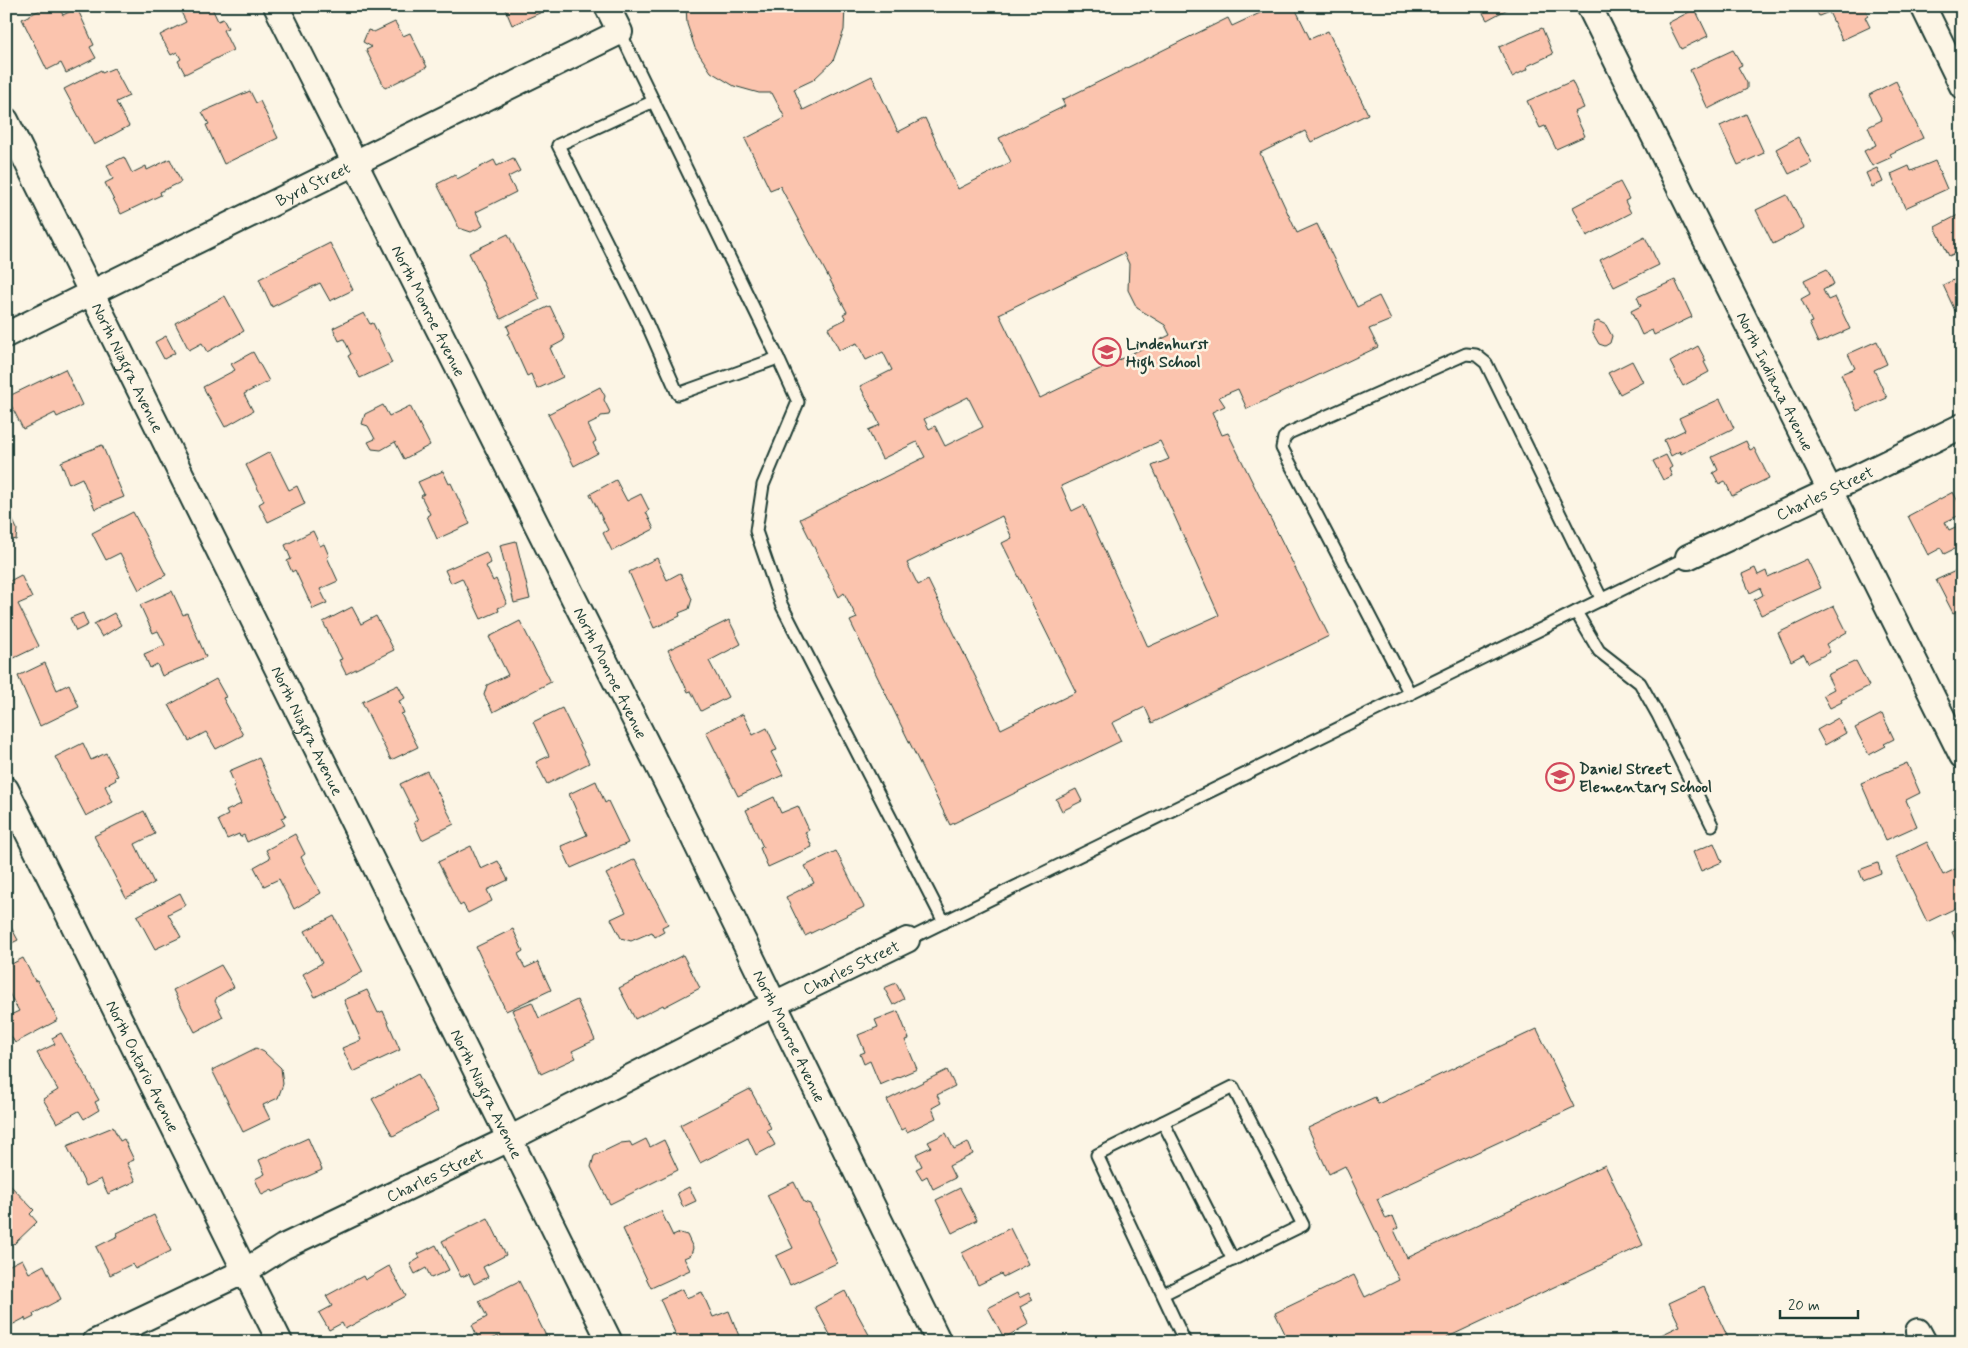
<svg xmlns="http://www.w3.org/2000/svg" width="1968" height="1348" font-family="Mynerve,sans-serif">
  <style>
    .building { fill: #fbc4ae; stroke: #1f3d34; fill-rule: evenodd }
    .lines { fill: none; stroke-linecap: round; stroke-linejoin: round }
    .service-casing { stroke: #1f3d34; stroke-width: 15 }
    .minor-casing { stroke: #1f3d34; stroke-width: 28 }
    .service { stroke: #fcf5e5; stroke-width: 11 }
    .minor { stroke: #fcf5e5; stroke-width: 24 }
    .labels { text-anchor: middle; stroke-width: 5; stroke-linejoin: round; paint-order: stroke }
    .street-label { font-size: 16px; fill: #1f3d34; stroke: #fcf5e5 }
    .poi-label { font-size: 16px; font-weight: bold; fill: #1f3d34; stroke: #fcf5e5; text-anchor: start }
  </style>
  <rect width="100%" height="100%" fill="#fcf5e5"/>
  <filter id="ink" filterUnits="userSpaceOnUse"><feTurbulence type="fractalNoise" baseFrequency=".02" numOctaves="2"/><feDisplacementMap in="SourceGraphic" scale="10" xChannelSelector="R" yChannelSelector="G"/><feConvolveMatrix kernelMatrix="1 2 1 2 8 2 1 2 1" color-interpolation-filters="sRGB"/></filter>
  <g filter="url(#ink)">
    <g class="building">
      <polygon points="48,6 58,6 63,15 77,8 94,45 90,47 96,58 66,73 61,63 47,70 22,19"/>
      <polygon points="178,6 211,6 218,21 223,19 228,28 223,30 233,50 185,74 178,61 181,59 177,52 171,55 160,35 186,22"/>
      <polygon points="504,6 540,6 542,12 512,25"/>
      <path d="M686,6h159l-1,24 -11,31 -20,19 -19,9 9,21 69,-34 26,56 27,-14 33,71 53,-27 -12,-24 66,-32 -3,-6 166,-82 4,8 43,-20h19l16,33 18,-8 40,83 -57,28 -6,-11 -45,22 37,80 20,-9 40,83 22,-11 12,24 -22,9 9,18 -131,62 -9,-20 -19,8 6,9 -13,6 10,23 6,-2 101,203 -177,87 -7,-16 -33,16 9,18 -171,84 -100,-204 7,-3 -13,-25 -5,4 -39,-78 125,-62 -8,-15 -35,17 -14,-29 12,-5 -20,-39 32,-16 -9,-18 -17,8 -9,-17 -18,7 -11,-22 18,-9 -3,-5 4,-2 -67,-126 -10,4 -25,-51 40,-21 -13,-25h-13l-25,-7 -23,-14 -16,-24 -8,-24zM1124,253l5,11 -1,26 9,18 28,17 5,10 -130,63 -41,-84zM968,397l15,30 -38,19 -10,-20 -6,3 -5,-10zM1160,441l9,18 -17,7 67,149 -71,32 -64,-142 -12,6 -11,-25zM1002,516l10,22 -10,5 74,149 -75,37 -73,-149 -10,5 -11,-22z"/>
      <polygon points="1479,6 1513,6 1487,20"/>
      <polygon points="1814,6 1864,6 1868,15 1865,17 1870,27 1842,40 1829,12 1819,16"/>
      <polygon points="1695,9 1708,36 1681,49 1668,23"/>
      <polygon points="395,22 403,36 410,33 427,67 385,88 366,50 372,47 363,42 368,30 374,32"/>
      <polygon points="1542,28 1553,54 1527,66 1528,69 1512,77 1499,47"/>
      <polygon points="1733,50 1742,65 1738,67 1747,83 1747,89 1708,109 1690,70"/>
      <polygon points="114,68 129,96 116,102 129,126 94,145 64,89 101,70 102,73"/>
      <polygon points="1572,81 1584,108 1574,112 1585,136 1556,149 1545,126 1540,128 1527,101"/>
      <polygon points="1896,81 1923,138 1890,154 1892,157 1872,166 1864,151 1876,145 1868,127 1882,120 1869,95"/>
      <polygon points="250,91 256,103 260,101 278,138 224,164 206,125 209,124 202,112"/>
      <polygon points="1746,114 1764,153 1738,165 1720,126"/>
      <polygon points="1798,137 1812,163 1789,174 1776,149"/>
      <polygon points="124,157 132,173 146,166 147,170 170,159 181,182 160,192 161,195 121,214 105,183 113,179 107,165"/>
      <polygon points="513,158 520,171 508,177 516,192 476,212 483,226 471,232 459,228 437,184 455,175 457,179 494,160 497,166"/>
      <polygon points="1935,161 1947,189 1905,208 1891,174 1909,166 1911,171"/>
      <polygon points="1877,168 1883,182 1872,187 1866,173"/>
      <polygon points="1620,182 1629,199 1625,201 1631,213 1587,236 1573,207"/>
      <polygon points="1787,195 1804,228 1773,244 1756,210"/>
      <polygon points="1960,214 1962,219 1962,250 1949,256 1935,227"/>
      <polygon points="508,234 540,299 501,319 469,253"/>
      <polygon points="1645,237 1659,265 1614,287 1600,260"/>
      <polygon points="330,243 353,290 330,301 320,283 272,307 259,279"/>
      <polygon points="6,254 12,265 6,268"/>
      <polygon points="1827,269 1834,284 1823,290 1828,300 1835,297 1850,329 1818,343 1809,323 1812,322 1801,299 1810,294 1804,280"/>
      <polygon points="1962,276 1962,313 1957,315 1943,285"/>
      <polygon points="1675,280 1692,317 1654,335 1652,330 1642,335 1631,311 1641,306 1637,297"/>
      <polygon points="225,296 244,331 207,352 202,343 189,350 175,323"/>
      <polygon points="550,306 565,338 563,341 550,348 563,377 537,389 531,374 527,376 508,334 510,333 507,326"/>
      <polygon points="364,313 370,324 373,323 392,363 360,378 348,356 351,354 344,339 339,341 333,328"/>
      <polygon points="1598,321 1606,325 1612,336 1610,343 1605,346 1599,344 1592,332 1594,323"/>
      <polygon points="166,336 175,353 164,359 155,342"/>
      <polygon points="1877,341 1887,364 1874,370 1887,398 1857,411 1841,374 1855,368 1848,354"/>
      <polygon points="1698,346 1706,361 1704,362 1709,372 1683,386 1670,362"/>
      <polygon points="253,352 269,381 244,394 253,411 225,427 203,387 235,370 231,364"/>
      <polygon points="1632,361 1643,382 1620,394 1608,373"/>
      <polygon points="65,369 82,405 57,417 55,413 23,429 7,397"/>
      <polygon points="600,387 605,396 604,400 610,412 609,415 601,416 598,420 588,425 596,441 593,443 598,453 574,466 548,414"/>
      <polygon points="1720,399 1734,428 1681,454 1680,451 1671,456 1664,440 1685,430 1679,418"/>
      <polygon points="383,405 389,416 410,406 430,445 404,459 395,442 381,450 372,449 368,442 375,439 368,426 362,424 365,414"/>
      <polygon points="1746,441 1750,450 1754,448 1769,478 1732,496 1725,481 1719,484 1713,473 1718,470 1712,457"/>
      <polygon points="102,445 124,497 95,509 82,478 69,484 61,462"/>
      <polygon points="270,452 289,490 297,486 305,504 268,522 259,504 264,501 246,465"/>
      <polygon points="1666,455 1672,467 1669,469 1672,476 1663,480 1653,461"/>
      <polygon points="443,471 449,484 451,483 470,524 437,539 427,516 430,514 421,496 424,494 418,482"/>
      <polygon points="616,480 627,501 641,494 649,510 646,512 654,529 612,551 603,533 608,530 590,494"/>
      <polygon points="1953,492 1962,509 1962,514 1945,522 1949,530 1962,524 1962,545 1944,554 1941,548 1928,555 1908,516"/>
      <polygon points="6,506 17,529 16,540 6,538"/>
      <polygon points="133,512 166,575 139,590 120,553 106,560 92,533"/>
      <polygon points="313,531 320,546 324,544 329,556 327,557 338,581 320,589 327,603 313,609 295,570 292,572 287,561 291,559 285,545"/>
      <polygon points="516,541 530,599 514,603 500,545"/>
      <polygon points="486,552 491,563 486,566 493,581 496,579 507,604 498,608 499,611 481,619 462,578 451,583 445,570"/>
      <polygon points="657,558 667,580 680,573 692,599 689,609 679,613 680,616 654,628 629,572"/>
      <polygon points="1807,559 1821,588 1761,615 1754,600 1763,595 1760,588 1750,593 1742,574 1755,568 1758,575 1766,571 1768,577"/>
      <polygon points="1962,568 1962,609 1953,613 1936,580"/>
      <polygon points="21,575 32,598 18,604 39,646 8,661 6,583"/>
      <polygon points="172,591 183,615 187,613 206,657 162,676 157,664 150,668 144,654 165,645 158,631 153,633 140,605"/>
      <polygon points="1834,606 1847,632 1826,644 1830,652 1808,663 1804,654 1791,661 1778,633"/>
      <polygon points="352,607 361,624 376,616 394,650 346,674 339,660 342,659 323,622"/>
      <polygon points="83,613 88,625 76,631 70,618"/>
      <polygon points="114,613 121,625 102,637 94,624"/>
      <polygon points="729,620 741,644 709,661 728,697 701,711 691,691 688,692 668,650"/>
      <polygon points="520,621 551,682 493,712 484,695 487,685 508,675 489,637"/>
      <polygon points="1856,661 1869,686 1841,700 1842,702 1830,708 1823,695 1834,689 1827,675"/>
      <polygon points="45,663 57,690 69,684 79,707 40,726 18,676"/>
      <polygon points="216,679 226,697 223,698 243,735 216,749 206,732 189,741 169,705"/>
      <polygon points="398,685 405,698 399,701 404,713 401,714 418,747 391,760 362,702"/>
      <polygon points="562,708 589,763 547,784 536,762 549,756 533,722"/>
      <polygon points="743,714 753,735 767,728 777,750 771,752 783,775 738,796 706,732"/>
      <polygon points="1882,714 1894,739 1884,744 1886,746 1869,755 1855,728"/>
      <polygon points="1838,718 1846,733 1825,745 1817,730"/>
      <polygon points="83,743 91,760 106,753 118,776 115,777 116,780 105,786 113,802 86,816 55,757"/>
      <polygon points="259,758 286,816 281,818 285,825 247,842 244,835 240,837 239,834 227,839 218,820 228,815 226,811 241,804 233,786 235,785 229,771"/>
      <polygon points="1907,763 1920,793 1906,800 1917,826 1886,840 1861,783"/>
      <polygon points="427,771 454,824 422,840 414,822 418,820 400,784"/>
      <polygon points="596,781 605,803 608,801 628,843 571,868 561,846 587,835 569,794"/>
      <polygon points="1076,789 1082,801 1062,811 1056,799"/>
      <polygon points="774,797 781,813 798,806 809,830 805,832 812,847 768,867 760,848 763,847 746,810"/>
      <polygon points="144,811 155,834 135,844 154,883 126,898 94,836"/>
      <polygon points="295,834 305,854 301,857 321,893 294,909 279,879 264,886 254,867 270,858 266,850"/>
      <polygon points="1927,842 1943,875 1962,866 1962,905 1927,922 1896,857"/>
      <polygon points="1714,843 1722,862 1701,871 1693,852"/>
      <polygon points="471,846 481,869 498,861 508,880 487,890 492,901 468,913 463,904 460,906 438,862"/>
      <polygon points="836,851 864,907 805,936 786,897 814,883 805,866"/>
      <polygon points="635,859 668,924 662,927 664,932 655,937 652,932 631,941 621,938 611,919 626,912 606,874"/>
      <polygon points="1878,863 1881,873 1863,880 1859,870"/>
      <polygon points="180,893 186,905 168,914 181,937 155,949 137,916"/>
      <polygon points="334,916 363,972 315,997 303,974 322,963 305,931"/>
      <polygon points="6,918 18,940 6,946"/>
      <polygon points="1962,928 1962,948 1959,949 1952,932"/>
      <polygon points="513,929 523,951 518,954 525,968 538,962 551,990 506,1011 476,947"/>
      <polygon points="683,955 700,988 664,1007 663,1005 635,1019 619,988"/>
      <polygon points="23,958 35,981 37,980 58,1020 15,1043 8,1031 10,1030 6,1023 6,1017 19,1011 6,988 6,967"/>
      <polygon points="221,965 234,987 217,997 215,1001 223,1017 195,1032 173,990"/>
      <polygon points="896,983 904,999 893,1005 884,988"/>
      <polygon points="367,990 378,1013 383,1011 400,1050 353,1072 342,1048 361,1040 344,1000"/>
      <polygon points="577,1000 595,1040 572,1051 576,1058 541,1074 512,1010 532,1002 539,1018"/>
      <polygon points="898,1011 909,1039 905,1040 917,1069 880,1085 870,1061 864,1064 860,1054 865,1052 858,1035 878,1027 875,1020"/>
      <polygon points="1537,1029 1574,1107 1377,1199 1386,1219 1393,1216 1398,1228 1394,1230 1407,1258 1605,1165 1643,1245 1448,1337 1445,1341 1450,1339 1452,1342 1289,1342 1275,1313 1354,1275 1365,1297 1399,1280 1345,1166 1329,1174 1308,1128 1375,1097 1378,1104"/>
      <polygon points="61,1033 99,1100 95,1102 99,1110 84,1119 79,1111 57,1123 43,1099 58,1090 37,1053 55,1044 52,1038"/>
      <polygon points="256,1048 264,1052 281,1068 283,1084 278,1098 263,1105 270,1119 243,1132 212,1070"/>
      <polygon points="947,1070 955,1086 937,1095 941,1103 932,1108 936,1118 907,1132 905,1128 901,1130 887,1100"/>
      <polygon points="418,1074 438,1111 393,1136 372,1099"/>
      <polygon points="750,1089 771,1128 767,1130 775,1145 756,1155 748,1138 700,1163 680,1125"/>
      <polygon points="113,1127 120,1141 124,1139 134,1160 127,1163 136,1181 108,1194 101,1179 86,1186 67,1146"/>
      <polygon points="946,1133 954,1149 968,1142 973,1154 949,1166 955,1178 933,1189 927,1176 922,1179 916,1169 922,1166 916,1154 931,1147 928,1142"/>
      <polygon points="308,1138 322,1170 273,1192 272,1190 262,1195 255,1179 265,1174 259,1160"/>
      <polygon points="646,1139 650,1147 664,1140 678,1170 610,1204 591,1167 594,1156 621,1143 630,1142 632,1146"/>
      <polygon points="7,1182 34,1210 30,1214 37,1222 14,1244 7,1237 6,1238"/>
      <polygon points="794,1182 804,1202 810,1204 814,1213 815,1212 819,1220 817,1221 837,1263 790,1285 776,1256 793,1248 767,1195"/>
      <polygon points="689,1187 696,1201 683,1207 677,1193"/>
      <polygon points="960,1188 977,1220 952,1233 936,1200"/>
      <polygon points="661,1211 673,1236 680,1233 687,1235 693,1248 691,1255 684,1258 690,1270 651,1288 623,1229"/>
      <polygon points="154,1215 171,1251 135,1269 132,1264 110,1275 96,1247 118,1236 117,1233"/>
      <polygon points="488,1218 506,1255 483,1267 488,1277 474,1284 469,1274 461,1277 442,1241"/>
      <polygon points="1010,1228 1028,1264 1003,1277 1001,1274 978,1285 962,1253"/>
      <polygon points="436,1245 449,1270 431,1278 426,1268 415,1274 410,1264 420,1258 418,1254"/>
      <polygon points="22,1259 29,1273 44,1265 61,1299 33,1314 34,1317 26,1321 25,1318 8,1327 6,1281 10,1279 6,1272 6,1267"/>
      <polygon points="389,1266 406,1296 345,1329 342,1323 329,1330 319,1313 332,1306 326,1296 363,1276 365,1280"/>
      <polygon points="519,1281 548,1340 544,1342 502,1342 498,1336 486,1342 480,1342 472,1325 487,1317 479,1301"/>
      <polygon points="1704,1287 1730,1342 1646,1342 1680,1326 1669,1303"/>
      <polygon points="682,1289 686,1298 702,1292 713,1317 729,1311 739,1336 727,1342 679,1342 660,1299"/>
      <polygon points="845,1291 873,1342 834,1342 815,1307"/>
      <polygon points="1017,1293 1019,1298 1029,1293 1033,1300 1020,1307 1029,1324 1004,1338 988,1308"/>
    </g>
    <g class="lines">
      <defs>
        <g id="service">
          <polyline points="620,32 778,358"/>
          <polyline points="654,101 558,145 644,317 678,394 778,358 798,402 763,485 756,531 781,604 944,922"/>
          <polyline points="1576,612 1599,651 1640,683 1658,715 1712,825"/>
          <polyline points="1410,694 1282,448 1284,438 1289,433 1466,354 1476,355 1486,363 1602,600"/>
          <polyline points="907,940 1688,557"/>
          <polyline points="1163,1122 1233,1260"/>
          <polyline points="1163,1294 1303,1225 1233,1087 1097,1155 1185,1342"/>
        </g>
        <g id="minor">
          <path id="s1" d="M276,6l396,788 267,548"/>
          <path id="s2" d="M1589,6l373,750"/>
          <polyline points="1923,6 1962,86"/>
          <path id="s3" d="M6,120l604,1222"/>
          <path id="s4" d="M6,335l614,-303 -13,-26"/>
          <path id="s5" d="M1688,557l143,-67 131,-64"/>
          <path id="s6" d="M6,789l274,553"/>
          <polyline points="1918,1331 1924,1342"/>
          <path id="s7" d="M95,1342l150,-71 38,-24 228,-109 263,-134 133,-64"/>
        </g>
      </defs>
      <use href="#service" class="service-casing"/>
      <use href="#minor" class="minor-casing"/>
      <use href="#service" class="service"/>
      <use href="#minor" class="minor"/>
    </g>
  </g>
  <defs>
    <symbol id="school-ring" viewBox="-11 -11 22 22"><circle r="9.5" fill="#fcf5e5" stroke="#d1495b" stroke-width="1.5"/><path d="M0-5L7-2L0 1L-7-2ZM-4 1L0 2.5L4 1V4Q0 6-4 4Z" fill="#d1495b"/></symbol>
  </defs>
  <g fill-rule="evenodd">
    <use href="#school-ring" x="1091" y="336" width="32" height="32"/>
    <use href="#school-ring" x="1544" y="761" width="32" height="32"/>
  </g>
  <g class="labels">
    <g class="street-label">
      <text dy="6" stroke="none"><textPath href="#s4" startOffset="342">Byrd Street</textPath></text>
      <text dy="6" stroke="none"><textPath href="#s1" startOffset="341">North Monroe Avenue</textPath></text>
      <text dy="6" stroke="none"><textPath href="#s3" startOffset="276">North Niagra Avenue</textPath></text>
      <text dy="6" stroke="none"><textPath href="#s2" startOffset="419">North Indiana Avenue</textPath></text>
      <text dy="6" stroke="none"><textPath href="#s5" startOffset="151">Charles Street</textPath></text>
      <text dy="6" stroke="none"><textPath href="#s1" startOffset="746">North Monroe Avenue</textPath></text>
      <text dy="6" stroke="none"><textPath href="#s3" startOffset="681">North Niagra Avenue</textPath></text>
      <text dy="6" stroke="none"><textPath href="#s7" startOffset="844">Charles Street</textPath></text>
      <text dy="6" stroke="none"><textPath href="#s1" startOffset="1151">North Monroe Avenue</textPath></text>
      <text dy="6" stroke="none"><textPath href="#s6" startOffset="309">North Ontario Avenue</textPath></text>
      <text dy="6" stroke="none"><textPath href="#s3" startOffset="1086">North Niagra Avenue</textPath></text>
      <text dy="6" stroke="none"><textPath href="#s7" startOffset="379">Charles Street</textPath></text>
    </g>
    <g class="poi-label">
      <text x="1126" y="349">Lindenhurst<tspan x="1126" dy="18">High School</tspan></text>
      <text x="1579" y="774">Daniel Street<tspan x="1579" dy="18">Elementary School</tspan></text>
    </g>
  </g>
  <rect width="1968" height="1348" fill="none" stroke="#fcf5e5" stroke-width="25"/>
  <rect x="12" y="12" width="1943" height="1323" fill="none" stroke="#1f3d34" stroke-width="2" filter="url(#ink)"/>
  <path d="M1780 1310v8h78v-8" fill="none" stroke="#1f3d34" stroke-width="2.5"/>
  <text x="1788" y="1310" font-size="15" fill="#1f3d34" stroke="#fcf5e5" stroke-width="4" paint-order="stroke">20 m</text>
</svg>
